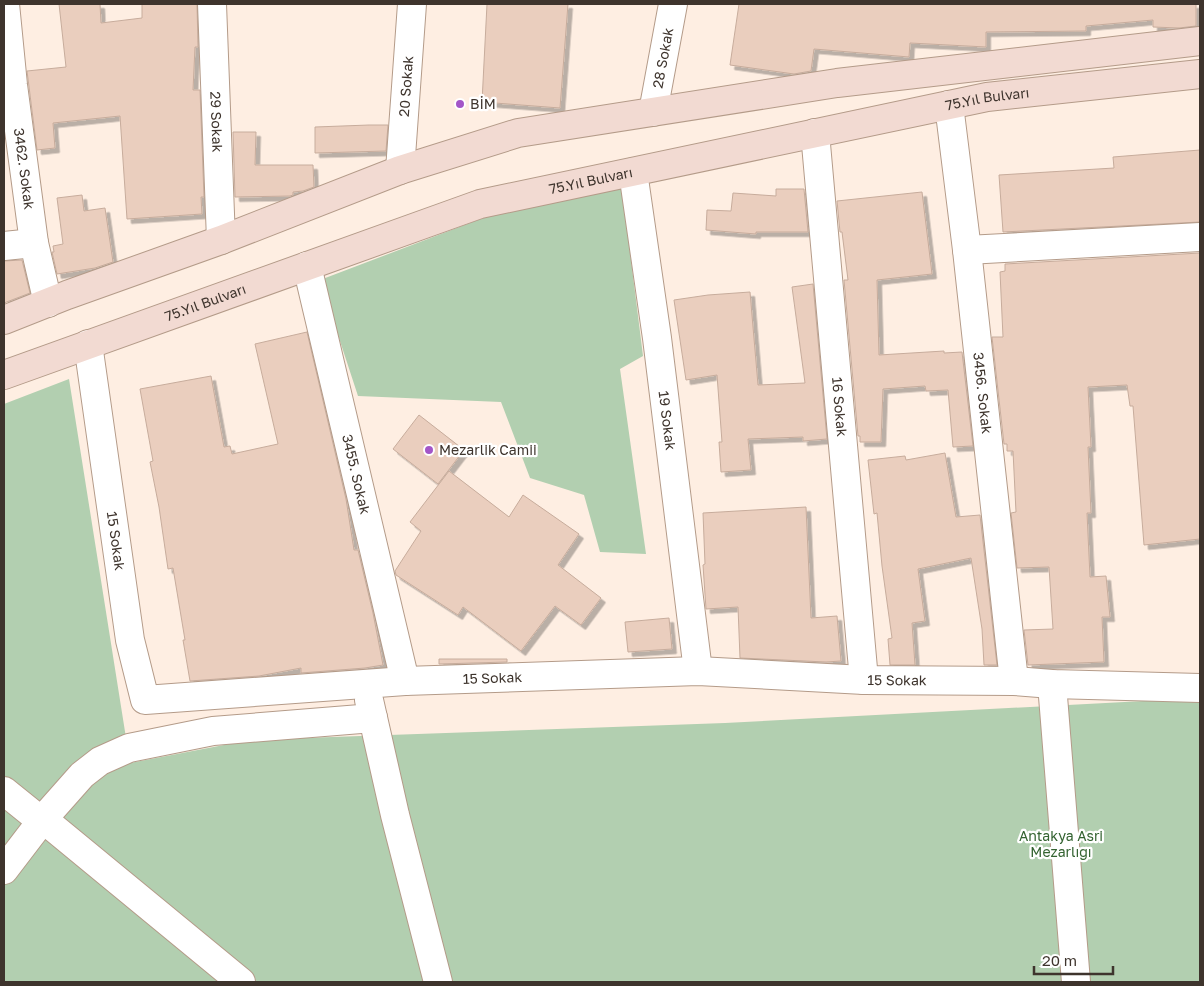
<svg xmlns="http://www.w3.org/2000/svg" width="1204" height="986" font-family="'Golos Text',sans-serif">
  <style>
    .green { fill: #b2cfb0 }
    .building { fill: #eacebe; stroke: #c7ac9c; filter: url(#shadow) }
    .lines { fill: none; stroke-linecap: round; stroke-linejoin: round }
    .street-casing { stroke: #b49b89; stroke-width: 30 }
    .secondary-casing { stroke: #b49b89; stroke-width: 30 }
    .street { stroke: #fff; stroke-width: 28 }
    .secondary { stroke: #f2dad2; stroke-width: 28 }
    .poi-dot { fill: #a356c8; stroke: #fff; stroke-width: 2 }
    .labels { text-anchor: middle; stroke-width: 4.5; stroke-linejoin: round; paint-order: stroke }
    .street-label { font-size: 14px; fill: #3e342d; stroke: #fff }
    .poi-label { font-size: 14px; fill: #3e342d; stroke: #fff; text-anchor: start }
    .park-label { font-size: 14px; fill: #346331; stroke: #fff }
  </style>
  <defs>
    <filter id="shadow"><feDropShadow dx="4.5" dy="4.5" stdDeviation="0" flood-color="#0004"/></filter>
  </defs>
  <rect width="100%" height="100%" fill="#feeee2"/>
  <g class="green">
    <polygon points="622,188 643,356 620,369 646,554 600,552 584,495 530,478 501,402 358,396 320,280 483,218"/>
    <polygon points="69,379 130,763 250,740 725,723 1200,698 1200,982 4,982 4,404"/>
  </g>
  <g class="building">
    <polygon points="59,4 100,4 101,23 142,18 142,4 197,4 198,47 195,47 193,90 200,90 204,197 201,197 202,214 127,219 120,116 53,123 55,148 37,150 27,71 66,67"/>
    <polygon points="487,4 568,4 560,108 482,102"/>
    <polygon points="739,4 1196,4 1196,26 1179,28 1153,27 1153,20 1086,26 1086,31 986,32 986,47 910,43 909,57 814,49 811,71 794,74 730,65"/>
    <polygon points="369,125 388,125 386,151 315,153 315,127"/>
    <polygon points="233,132 256,132 255,165 313,165 314,187 303,191 293,192 293,195 290,196 235,197"/>
    <polygon points="1200,150 1200,222 1003,232 999,175 1114,168 1113,157"/>
    <polygon points="776,189 804,189 808,232 756,232 756,234 706,230 707,210 731,211 733,193 776,196"/>
    <polygon points="922,192 932,274 877,280 879,355 944,351 944,353 962,352 973,446 953,447 948,390 926,391 925,386 883,389 881,442 860,442 860,436 858,436 844,280 848,280 842,232 840,232 837,201"/>
    <polygon points="82,195 84,211 105,208 113,262 95,268 57,274 52,252 54,252 53,246 63,244 57,198"/>
    <polygon points="1200,253 1200,539 1144,545 1133,406 1130,406 1127,385 1088,387 1091,447 1088,447 1091,513 1087,513 1090,577 1106,576 1110,617 1102,617 1104,662 1028,665 1024,630 1053,629 1049,567 1017,568 1011,513 1016,512 1013,451 1007,451 1007,444 1004,444 992,337 1003,337 1000,272 1005,271 1005,264"/>
    <polygon points="22,260 30,293 4,303 4,261"/>
    <polygon points="813,284 827,439 803,441 803,437 748,439 751,470 721,472 719,442 722,442 717,375 686,380 674,300 708,295 750,292 758,385 805,383 792,287"/>
    <polygon points="307,332 346,499 354,550 358,550 373,613 383,665 365,668 301,673 301,668 259,676 190,681 183,640 185,640 173,568 168,569 159,507 150,462 153,461 140,389 211,376 224,447 230,446 232,454 278,444 255,344"/>
    <polygon points="419,415 464,450 438,484 393,449"/>
    <polygon points="945,453 956,517 980,515 997,665 984,665 982,629 971,558 918,569 925,621 912,623 915,665 890,665 888,639 892,638 882,566 877,513 874,514 868,460 905,456 906,460"/>
    <polygon points="449,471 509,517 523,495 579,534 558,565 601,598 581,625 555,606 521,651 463,607 458,615 396,575 395,571 421,531 410,522"/>
    <polygon points="806,507 811,618 837,616 841,661 826,662 740,658 738,607 706,609 703,565 705,564 703,513"/>
    <polygon points="669,618 672,649 628,652 625,622"/>
    <polygon points="439,659 507,659 507,662 439,664"/>
  </g>
  <g class="lines">
    <defs>
      <g id="street">
        <path id="s1" d="M5,4l8,81 21,158 14,60"/>
        <path id="s2" d="M212,4l9,236"/>
        <path id="s3" d="M949,105l18,145 47,431"/>
        <path id="s4" d="M653,112l20,-108"/>
        <path id="s5" d="M815,133l49,547"/>
        <path id="s6" d="M400,170l12,-166"/>
        <path id="s7" d="M633,172l24,166 41,333"/>
        <polyline points="4,246 34,243"/>
        <polyline points="967,250 1200,237"/>
        <path id="s8" d="M307,266l98,415"/>
        <path id="s9" d="M88,344l42,296 15,60 260,-19 293,-10 166,9 150,1 38,3 148,4"/>
        <polyline points="1052,684 1076,982"/>
        <polyline points="369,700 395,815 438,982"/>
        <polyline points="4,791 40,820 43,819 241,982"/>
        <polyline points="4,870 43,819 82,775 100,761 129,748 213,731 373,718"/>
      </g>
      <g id="secondary">
        <polyline points="4,320 67,295 221,240 400,170 518,133 837,83 1200,41"/>
        <path id="s10" d="M4,375l476,-171 507,-107 213,-23"/>
      </g>
    </defs>
    <use href="#street" class="street-casing"/>
    <use href="#secondary" class="secondary-casing"/>
    <use href="#street" class="street"/>
    <use href="#secondary" class="secondary"/>
  </g>
  <g class="poi-dot">
    <circle cx="460" cy="104" r="5"/>
    <circle cx="429" cy="450" r="5"/>
  </g>
  <g class="labels">
    <g class="street-label">
      <text dy="5" stroke="none"><textPath href="#s4" startOffset="55">28 Sokak</textPath></text>
      <text dy="5" stroke="none"><textPath href="#s6" startOffset="84">20 Sokak</textPath></text>
      <text dy="5" stroke="none"><textPath href="#s10" startOffset="1024">75.Yıl Bulvarı</textPath></text>
      <text dy="5" stroke="none"><textPath href="#s2" startOffset="118">29 Sokak</textPath></text>
      <text dy="5" stroke="none"><textPath href="#s1" startOffset="166">3462. Sokak</textPath></text>
      <text dy="5" stroke="none"><textPath href="#s10" startOffset="619">75.Yıl Bulvarı</textPath></text>
      <text dy="5" stroke="none"><textPath href="#s10" startOffset="214">75.Yıl Bulvarı</textPath></text>
      <text dy="5" stroke="none"><textPath href="#s3" startOffset="290">3456. Sokak</textPath></text>
      <text dy="5" stroke="none"><textPath href="#s5" startOffset="275">16 Sokak</textPath></text>
      <text dy="5" stroke="none"><textPath href="#s7" startOffset="251">19 Sokak</textPath></text>
      <text dy="5" stroke="none"><textPath href="#s8" startOffset="214">3455. Sokak</textPath></text>
      <text dy="5" stroke="none"><textPath href="#s9" startOffset="199">15 Sokak</textPath></text>
      <text dy="5" stroke="none"><textPath href="#s9" startOffset="709">15 Sokak</textPath></text>
      <text dy="5" stroke="none"><textPath href="#s9" startOffset="1114">15 Sokak</textPath></text>
    </g>
    <g class="poi-label">
      <text x="470" y="109">BİM</text>
      <text x="439" y="455">Mezarlik Camii</text>
    </g>
    <g class="park-label">
      <text x="1061" y="841">Antakya Asri<tspan x="1061" dy="16">Mezarlığı</tspan></text>
    </g>
  </g>
  <rect width="1204" height="986" fill="none" stroke="#3e342d" stroke-width="10"/>
  <path d="M1034 966v8h79v-8" fill="none" stroke="#3e342d" stroke-width="2.5"/>
  <text x="1042" y="966" font-size="15" fill="#3e342d" stroke="#ffffff" stroke-width="4" paint-order="stroke">20 m</text>
</svg>
